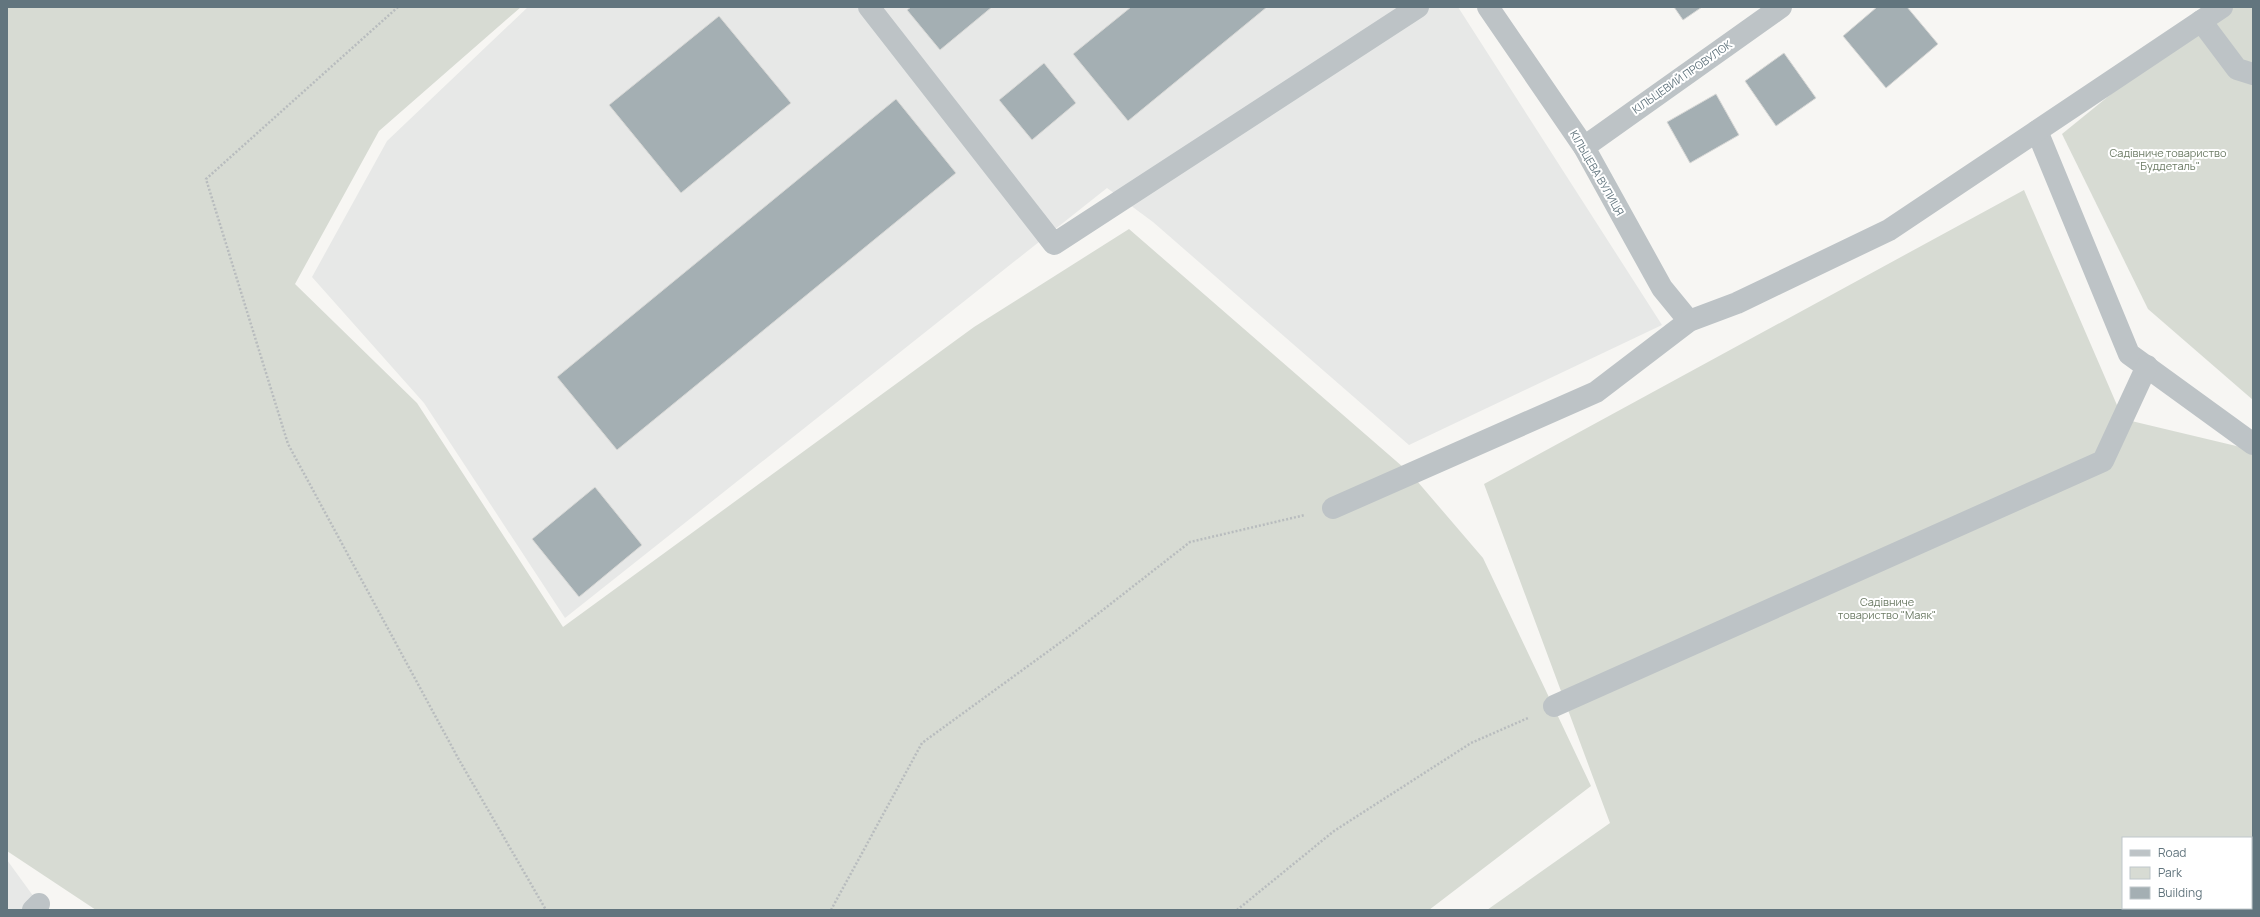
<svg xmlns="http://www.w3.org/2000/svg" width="2260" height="917" font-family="Manrope,sans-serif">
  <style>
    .built { fill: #e7e8e7 }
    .green { fill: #d7dbd3; fill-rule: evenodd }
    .building { fill: #a4afb3; stroke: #d8d8d6 }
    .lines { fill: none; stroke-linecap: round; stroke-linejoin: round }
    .path { stroke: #b8bcbe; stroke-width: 2.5; stroke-dasharray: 2 2; stroke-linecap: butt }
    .minor { stroke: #bdc3c6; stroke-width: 22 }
    .labels { text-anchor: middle; stroke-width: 4; stroke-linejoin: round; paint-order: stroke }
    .street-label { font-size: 11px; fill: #62757e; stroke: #fff }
    .park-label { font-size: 11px; fill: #6c7b65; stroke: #fff }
  </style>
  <rect width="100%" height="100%" fill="#f7f6f3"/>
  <g class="built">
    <polygon points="528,7 1458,7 1662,325 1409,445 1153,222 1107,188 565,618 424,403 312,277 387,141"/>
    <polygon points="7,860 39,904 51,910 7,910"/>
  </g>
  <g class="green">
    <polygon points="7,7 521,7 379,131 295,284 417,403 563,627 974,327 1129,229 1411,474 1483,558 1591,786 1429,910 96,910 7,851"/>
    <polygon points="2222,7 2253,7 2253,400 2148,309 2062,134 2201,21"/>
    <path d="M2024,190l99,229 130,31v460h-766l123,-87 -126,-339zM2123,838h128v70h-128z"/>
  </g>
  <g class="building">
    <polygon points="911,7 992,7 940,50 907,10"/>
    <polygon points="1131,7 1267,7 1128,121 1073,54"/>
    <polygon points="1674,7 1702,7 1683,20"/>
    <polygon points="1877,7 1907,7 1938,44 1886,88 1843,36"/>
    <polygon points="719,16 791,103 681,193 609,105"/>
    <polygon points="1784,53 1816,98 1776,126 1745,81"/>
    <polygon points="1044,63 1076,103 1032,140 999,100"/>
    <polygon points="1716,94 1739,135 1690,163 1667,122"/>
    <polygon points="896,99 956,173 617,450 557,377"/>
    <polygon points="595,487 642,545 579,597 532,539"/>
  </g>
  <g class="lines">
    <g class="path">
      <polyline points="398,7 206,179 288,444 458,758 546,910"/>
      <polyline points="831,910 922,743 1072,634 1190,542 1305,515"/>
      <polyline points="1237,910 1334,831 1471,743 1528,718"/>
    </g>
    <g class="minor">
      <polyline points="869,7 1054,244 1418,7"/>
      <polyline points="1488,7 1584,147 1662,288 1689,321"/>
      <polyline points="2201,21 2237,69 2253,74"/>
      <polyline points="2037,131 2129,354 2253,444"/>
      <polyline points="1584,147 1781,7"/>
      <polyline points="1333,508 1596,392 1689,321 1737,303 1889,230 2222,7"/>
      <polyline points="1554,706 2103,461 2147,366"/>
      <polyline points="33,910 39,904"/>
    </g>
  </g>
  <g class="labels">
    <g class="street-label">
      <text transform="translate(1682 77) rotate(-35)" y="4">КІЛЬЦЕВИЙ ПРОВУЛОК</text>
      <text transform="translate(1597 173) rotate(60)" y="4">КІЛЬЦЕВА ВУЛИЦЯ</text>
    </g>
    <g class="park-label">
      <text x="2168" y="157">Садівниче товариство<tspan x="2168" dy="13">"Буддеталь"</tspan></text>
      <text x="1887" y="606">Садівниче<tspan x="1887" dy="13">товариство "Маяк"</tspan></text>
    </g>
  </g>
  <rect width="2260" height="917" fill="none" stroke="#62757e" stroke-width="16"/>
  <rect x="2122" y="837" width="130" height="72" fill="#ffffff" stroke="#c0c8cb"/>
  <rect x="2130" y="850" width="20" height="6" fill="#bdc3c6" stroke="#c0c8cb"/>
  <text x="2158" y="857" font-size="12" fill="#62757e">Road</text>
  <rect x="2130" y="867" width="20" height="12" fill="#d7dbd3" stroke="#c0c8cb"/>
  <text x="2158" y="877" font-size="12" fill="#62757e">Park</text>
  <rect x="2130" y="887" width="20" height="12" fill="#a4afb3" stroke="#c0c8cb"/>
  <text x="2158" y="897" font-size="12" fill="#62757e">Building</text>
</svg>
